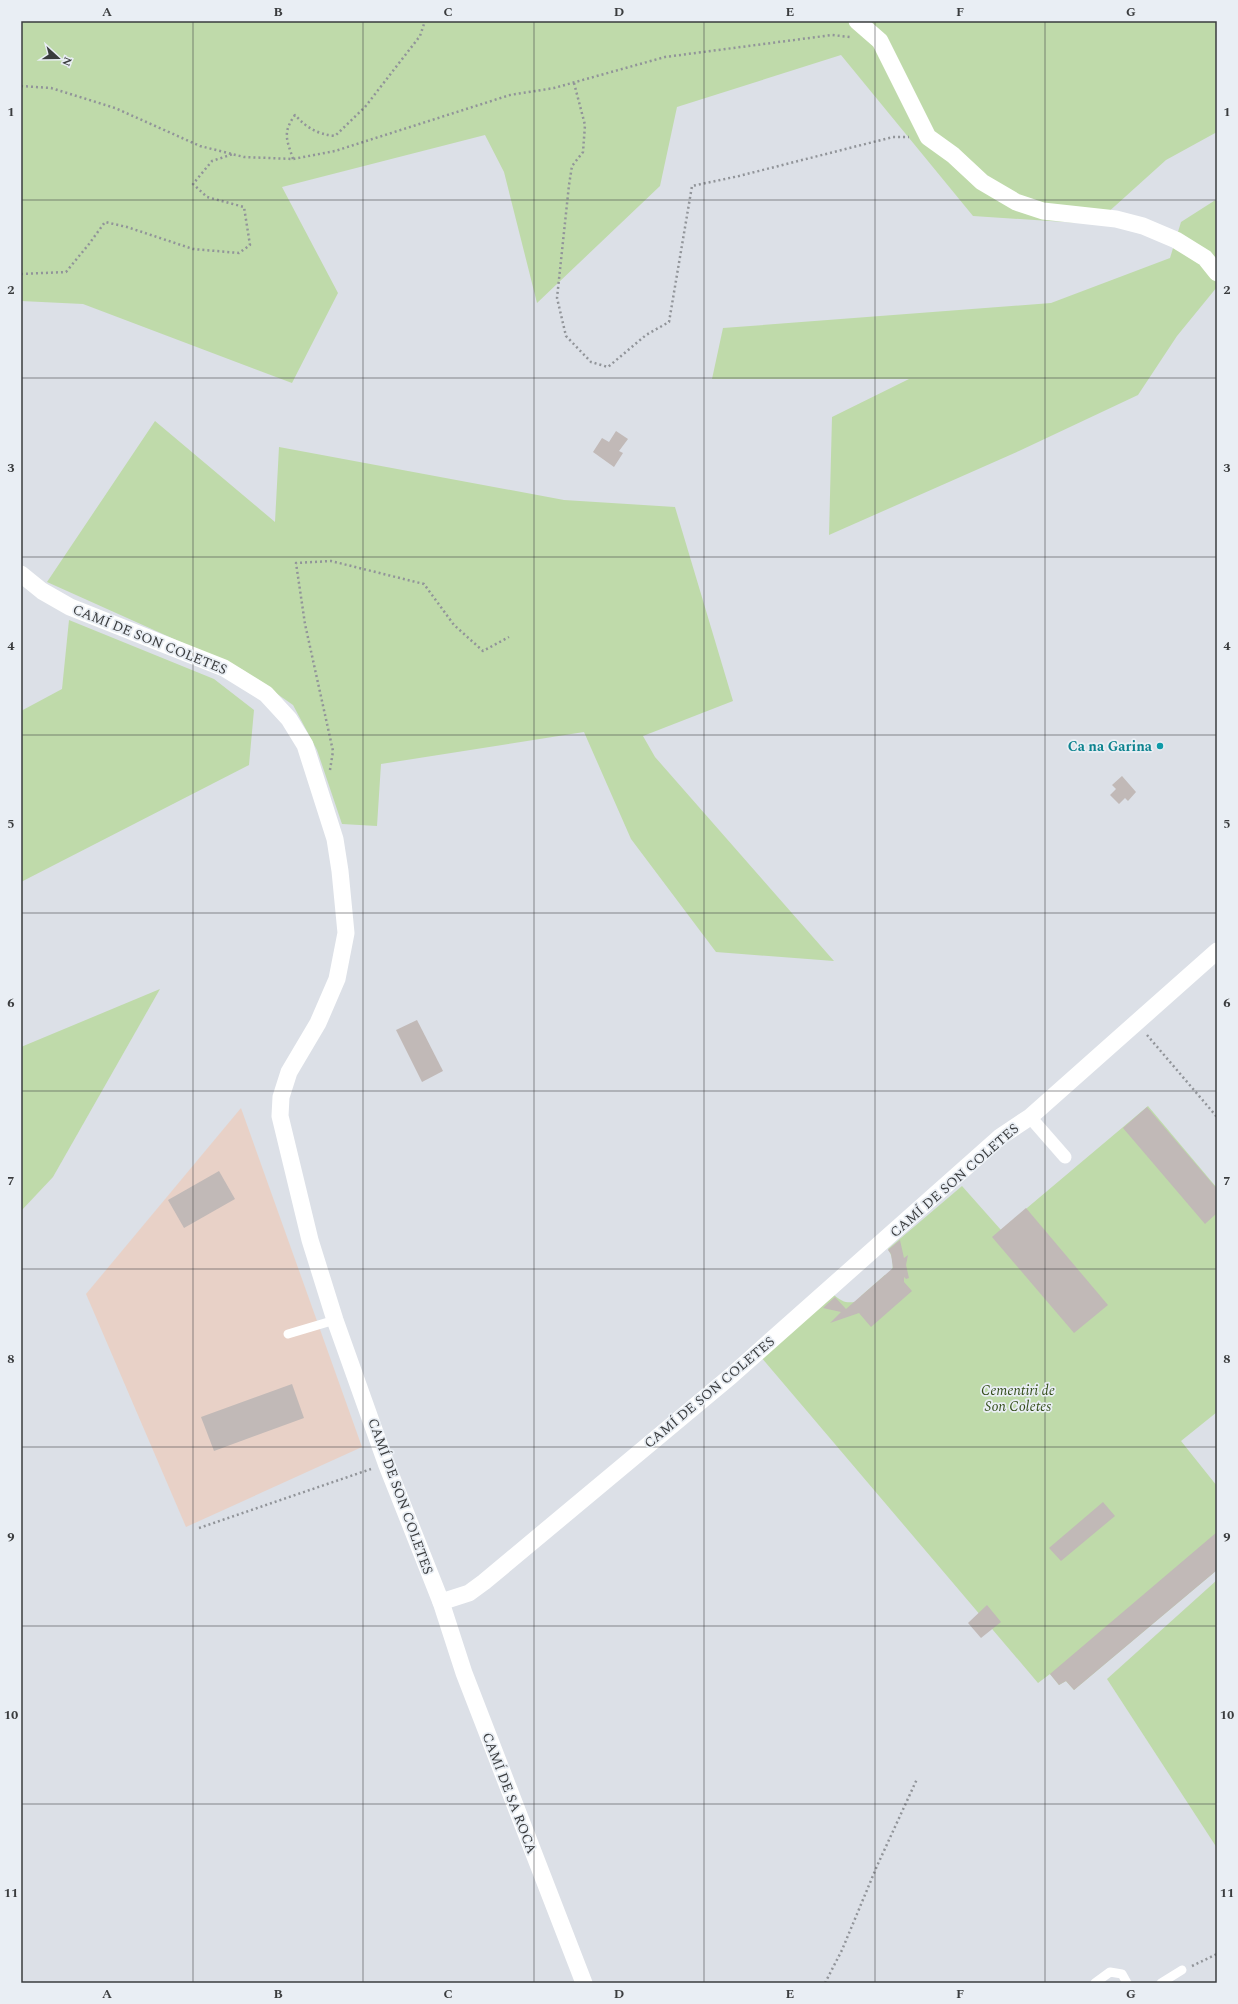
<svg xmlns="http://www.w3.org/2000/svg" width="1238" height="2004" font-family="Spectral,serif">
  <style>
    .industrial { fill: #e8d1c7 }
    .green { fill: #bfdaaa }
    .building { fill: #c1b9b7 }
    .lines { fill: none; stroke-linecap: round; stroke-linejoin: round }
    .path { stroke: #919499; stroke-width: 2.5; stroke-dasharray: 2 3; stroke-linecap: butt }
    .service { stroke: #fff; stroke-width: 9 }
    .pedestrian { stroke: #fff; stroke-width: 13 }
    .minor { stroke: #fff; stroke-width: 17 }
    .grid { fill: none; stroke: #3a3c3e; stroke-width: 1; stroke-opacity: 0.55 }
    .culture-dot { fill: #0f9aa8; stroke: #e9eef4; stroke-width: 1.5 }
    .labels { text-anchor: middle; stroke-width: 3.5; stroke-linejoin: round; paint-order: stroke }
    .street-label { font-size: 14px; fill: #3a3c3e; stroke: #e9eef4 }
    .culture-label { font-size: 14px; font-weight: bold; fill: #0d838f; stroke: #e9eef4; text-anchor: end }
    .park-label { font-size: 14px; font-style: italic; fill: #334d19; stroke: #e9eef4 }
    .neatline { fill: none; stroke: #3a3c3e; stroke-width: 1.5 }
    .grid-label { font-size: 13px; text-anchor: middle; font-weight: bold; fill: #3a3c3e }
  </style>
  <rect width="100%" height="100%" fill="#dce0e7"/>
  <polygon class="industrial" points="241,1108 362,1447 186,1527 86,1294"/>
  <g class="green">
    <polygon points="21,21 1217,21 1217,132 1166,160 1095,224 973,216 841,55 677,107 660,186 537,303 504,172 485,135 282,187 338,293 292,383 83,304 21,301"/>
    <polygon points="1217,199 1217,287 1177,336 1138,395 1019,451 829,535 832,417 909,379 712,379 723,328 1051,303 1170,258 1181,222"/>
    <polygon points="155,421 275,522 279,447 564,500 675,507 733,701 643,736 655,757 834,961 716,952 631,839 584,732 381,764 377,826 342,824 317,750 293,705 243,670 47,582"/>
    <polygon points="69,620 214,679 254,710 249,765 21,882 21,711 62,689"/>
    <polygon points="160,989 53,1177 21,1211 21,1047"/>
    <path d="M1148,1106l69,82v224l-36,29 36,45v84l-143,120 -8,-9 -7,4 -9,-11 -12,9 -277,-326 73,-62c10,9 17,9 29,4l-2,-3 24,-21 2,3c9,-8 6,-21 1,-29l74,-63 39,44z"/>
    <polygon points="1217,1580 1217,1848 1107,1679"/>
  </g>
  <g class="building">
    <polygon points="616,431 628,439 619,451 623,453 614,467 593,452 602,438 609,442"/>
    <polygon points="1122,776 1136,792 1128,801 1125,798 1119,804 1110,795 1116,789 1112,785"/>
    <polygon points="417,1020 443,1071 422,1082 396,1030"/>
    <polygon points="1147,1107 1217,1189 1217,1213 1205,1224 1123,1128"/>
    <polygon points="219,1171 235,1199 184,1228 168,1200"/>
    <polygon points="1026,1208 1108,1305 1074,1333 992,1237"/>
    <polygon points="900,1240 904,1258 908,1255 906,1265 909,1278 906,1279 904,1277 904,1282 912,1291 871,1327 859,1313 830,1323 841,1312 823,1308 835,1297 846,1309 893,1268 891,1254 888,1250"/>
    <polygon points="292,1384 304,1418 214,1451 201,1417"/>
    <polygon points="1103,1502 1115,1516 1061,1561 1049,1548"/>
    <polygon points="1217,1532 1217,1570 1074,1690 1066,1681 1059,1685 1050,1674"/>
    <polygon points="987,1605 1001,1622 981,1638 968,1623"/>
  </g>
  <g class="lines">
    <g class="path">
      <polyline points="574,83 585,125 583,152 572,166 569,185 557,298 566,336 591,362 608,367 646,335 669,322 692,186 739,176 893,137 909,137"/>
      <polyline points="21,86 51,88 115,108 200,146 244,157 293,159 335,151 510,95 554,88 665,57 832,35 850,37"/>
      <path d="M293,159c-6,-19 -11,-26 2,-44 12,13 22,19 40,21l30,-29 55,-71 5,-15"/>
      <polyline points="21,274 66,272 89,244 105,222 127,227 193,249 239,253 250,245 244,207 207,197 193,184 212,161 233,154"/>
      <polyline points="330,770 333,751 305,624 296,563 331,561 424,584 454,625 483,651 509,637"/>
      <polyline points="1147,1035 1217,1117"/>
      <polyline points="199,1528 371,1469"/>
      <polyline points="1192,1966 1217,1954"/>
      <polyline points="825,1983 842,1950 877,1866 917,1779"/>
    </g>
    <g class="service">
      <polyline points="288,1334 335,1320"/>
      <polyline points="1095,1983 1110,1972 1122,1974 1127,1983"/>
      <polyline points="1161,1983 1182,1970"/>
    </g>
    <polyline class="pedestrian" points="1030,1117 1065,1157"/>
    <g class="minor">
      <polyline points="857,21 880,41 928,137 953,155 982,182 1016,202 1043,211 1116,219 1143,226 1176,240 1205,258 1217,273"/>
      <polyline points="21,574 42,591 70,607 224,668 266,694 289,719 305,745 335,839 340,871 346,933 337,979 318,1023 289,1072 281,1097 280,1116 310,1240 335,1320 386,1463 441,1602 469,1593 484,1582 731,1376 1000,1137 1030,1117 1217,951"/>
      <polyline points="441,1602 464,1673 584,1983"/>
    </g>
  </g>
  <path class="grid" d="M193,21v1962M363,21v1962M534,21v1962M704,21v1962M875,21v1962M1045,21v1962M21,200h1196M21,378h1196M21,557h1196M21,735h1196M21,913h1196M21,1091h1196M21,1269h1196M21,1447h1196M21,1626h1196M21,1804h1196"/>
  <circle class="culture-dot" cx="1160" cy="746" r="4"/>
  <g class="labels">
    <g class="street-label">
      <text transform="translate(150 639) rotate(22)" y="5">CAMÍ DE SON COLETES</text>
      <text transform="translate(954 1180) rotate(-41)" y="5">CAMÍ DE SON COLETES</text>
      <text transform="translate(709 1392) rotate(-40)" y="5">CAMÍ DE SON COLETES</text>
      <text transform="translate(401 1496) rotate(70)" y="5">CAMÍ DE SON COLETES</text>
      <text transform="translate(510 1793) rotate(69)" y="5">CAMÍ DE SA ROCA</text>
    </g>
    <g class="culture-label">
      <text x="1152" y="751">Ca na Garina</text>
    </g>
    <g class="park-label">
      <text x="1018" y="1395">Cementiri de<tspan x="1018" dy="16">Son Coletes</tspan></text>
    </g>
  </g>
  <rect width="1238" height="2004" fill="none" stroke="#e9eef4" stroke-width="44"/>
  <g transform="translate(58 58) rotate(111)" stroke="#e9eef4" stroke-width="3" paint-order="stroke">
  <path d="M0-3L7 15L0 10L-7 15Z" fill="#3a3c3e"/>
  <text y="-6" font-size="11" font-weight="bold" text-anchor="middle" fill="#3a3c3e">N</text>
  </g>
  <rect x="22" y="22" width="1194" height="1960" class="neatline"/>
  <g class="grid-label">
    <text x="107" y="16">A</text>
    <text x="278" y="16">B</text>
    <text x="448" y="16">C</text>
    <text x="619" y="16">D</text>
    <text x="790" y="16">E</text>
    <text x="960" y="16">F</text>
    <text x="1131" y="16">G</text>
    <text x="11" y="116">1</text>
    <text x="1227" y="116">1</text>
    <text x="11" y="294">2</text>
    <text x="1227" y="294">2</text>
    <text x="11" y="472">3</text>
    <text x="1227" y="472">3</text>
    <text x="11" y="650">4</text>
    <text x="1227" y="650">4</text>
    <text x="11" y="828">5</text>
    <text x="1227" y="828">5</text>
    <text x="11" y="1007">6</text>
    <text x="1227" y="1007">6</text>
    <text x="11" y="1185">7</text>
    <text x="1227" y="1185">7</text>
    <text x="11" y="1363">8</text>
    <text x="1227" y="1363">8</text>
    <text x="11" y="1541">9</text>
    <text x="1227" y="1541">9</text>
    <text x="11" y="1719">10</text>
    <text x="1227" y="1719">10</text>
    <text x="11" y="1897">11</text>
    <text x="1227" y="1897">11</text>
    <text x="107" y="1998">A</text>
    <text x="278" y="1998">B</text>
    <text x="448" y="1998">C</text>
    <text x="619" y="1998">D</text>
    <text x="790" y="1998">E</text>
    <text x="960" y="1998">F</text>
    <text x="1131" y="1998">G</text>
  </g>
</svg>
